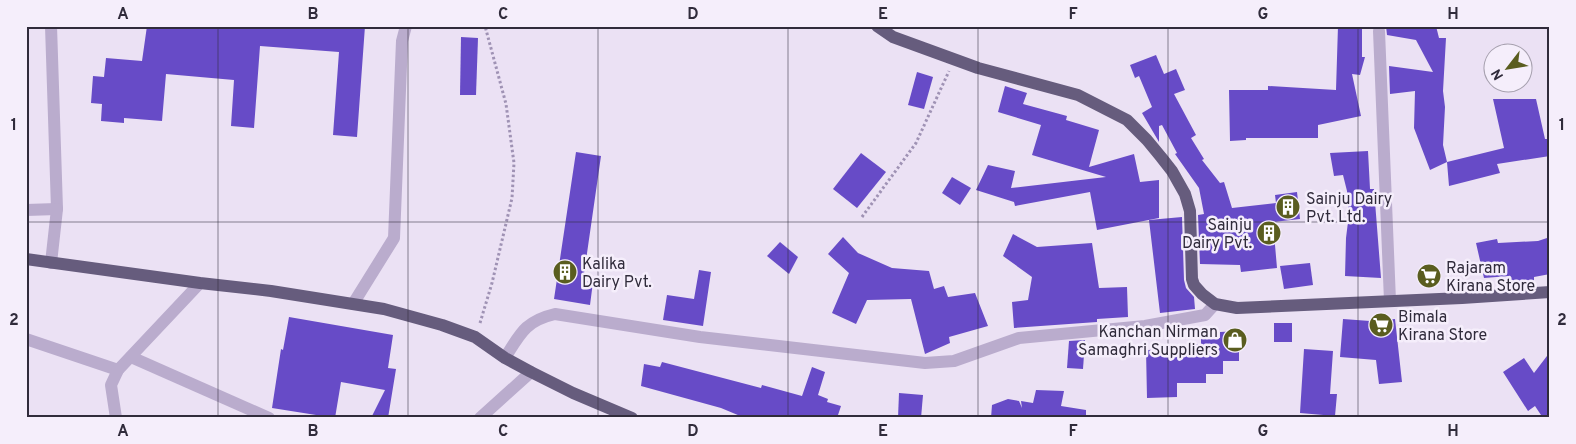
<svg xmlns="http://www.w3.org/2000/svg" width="1576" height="444" font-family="Overpass,sans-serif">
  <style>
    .building { fill: #674bc7 }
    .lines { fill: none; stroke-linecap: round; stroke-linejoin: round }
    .path { stroke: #9f92b4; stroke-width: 3; stroke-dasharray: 2.5 2.5; stroke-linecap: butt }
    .minor { stroke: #baaccd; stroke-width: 12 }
    .major { stroke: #665c7d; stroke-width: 12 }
    .grid { fill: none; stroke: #302b3b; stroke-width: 1; stroke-opacity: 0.55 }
    .labels { text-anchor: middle; stroke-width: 5; stroke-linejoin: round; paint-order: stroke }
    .poi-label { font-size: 16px; fill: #302b3b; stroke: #f5eefb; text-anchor: start }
    .neatline { fill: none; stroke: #302b3b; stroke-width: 2 }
    .grid-label { font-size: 16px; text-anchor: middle; font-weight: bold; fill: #302b3b }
  </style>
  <rect width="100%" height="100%" fill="#ebe1f4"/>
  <g class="building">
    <polygon points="147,26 365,26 357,137 333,135 339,52 260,46 254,128 231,126 234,80 166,74 162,121 124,118 124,123 101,121 102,104 91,103 93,76 104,77 106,58 142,61"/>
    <polygon points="1338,26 1362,26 1362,57 1365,57 1360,75 1352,74 1361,116 1318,125 1318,138 1246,138 1246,140 1230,141 1229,90 1268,90 1268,86 1336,90"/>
    <polygon points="1386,26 1436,26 1439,38 1446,38 1443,91 1445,107 1443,145 1447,162 1430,170 1414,128 1415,91 1390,94 1389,66 1433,72 1416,40 1387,35"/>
    <polygon points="461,37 478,38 476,95 460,95"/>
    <polygon points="1156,55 1164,74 1176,69 1185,90 1174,94 1196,135 1191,138 1204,159 1202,160 1220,183 1224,182 1232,208 1276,203 1275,195 1297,192 1300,219 1273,222 1277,268 1241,272 1240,265 1200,264 1198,215 1204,214 1199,188 1175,154 1177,153 1162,125 1159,126 1159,142 1142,113 1152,107 1139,76 1135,78 1130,65"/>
    <polygon points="917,72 933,77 924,109 908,105"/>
    <polygon points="1005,86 1027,93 1023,104 1067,116 1066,120 1099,130 1089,167 1134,154 1140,182 1159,180 1159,218 1097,230 1090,192 1015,206 1014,202 976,190 988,165 1015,171 1011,188 1106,177 1032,155 1041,125 998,112"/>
    <polygon points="1493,99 1536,99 1545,139 1550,139 1550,156 1497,164 1500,173 1449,186 1447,162 1504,148"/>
    <polygon points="1368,151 1370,189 1374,189 1381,278 1345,276 1346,238 1349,214 1347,191 1343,175 1334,176 1330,153"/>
    <polygon points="576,152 601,156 583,281 593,282 590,305 554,299"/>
    <polygon points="861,153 886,172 857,208 833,189"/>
    <polygon points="952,177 971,188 960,205 942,193"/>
    <polygon points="1182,217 1184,280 1186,288 1194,297 1195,309 1160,313 1149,220"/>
    <polygon points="1013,234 1037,247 1092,243 1099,288 1127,287 1128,317 1097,319 1097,322 1014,328 1012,302 1028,300 1032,277 1003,256"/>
    <polygon points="843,237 858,253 892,268 929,271 934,289 944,286 948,297 975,293 988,326 949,337 950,343 925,354 911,299 867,300 856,324 832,313 849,273 828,254"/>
    <polygon points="1550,237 1550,274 1534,277 1534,281 1510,282 1509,276 1484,278 1476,243 1497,239 1498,243 1538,241"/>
    <polygon points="780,242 798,257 789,274 767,256"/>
    <polygon points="1310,263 1313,285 1284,289 1280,266"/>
    <polygon points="699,270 711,272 703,326 663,320 667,295 694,299"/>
    <polygon points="289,317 393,335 388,368 396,369 388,418 371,418 385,390 341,382 335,418 272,408 281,349 283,350"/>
    <polygon points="1343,319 1370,321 1395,319 1402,382 1379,384 1376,360 1340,357"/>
    <rect x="1274" y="323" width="18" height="19"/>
    <polygon points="1239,331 1239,361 1223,361 1223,374 1206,374 1206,383 1177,383 1177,397 1147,398 1146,350 1193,349 1193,344 1201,344 1201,338 1220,338 1220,332"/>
    <polygon points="1085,340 1083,369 1067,368 1069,341"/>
    <polygon points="1304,349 1333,351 1330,394 1337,394 1335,416 1300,413"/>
    <polygon points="1550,352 1550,418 1543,418 1535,406 1528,411 1503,372 1524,358 1534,373"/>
    <polygon points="662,362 761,388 762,385 802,396 812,367 825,372 818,395 828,399 827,402 841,406 837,418 745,418 721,408 641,386 644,364 660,367"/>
    <polygon points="1036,390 1064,391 1061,406 1086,410 1086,418 991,418 992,405 1008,399 1019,401 1022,408 1021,401 1033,403"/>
    <polygon points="899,393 923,395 921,418 898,418"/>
  </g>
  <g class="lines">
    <g class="path">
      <polyline points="862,217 916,143 949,71"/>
      <polyline points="480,323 492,283 512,198 514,163 506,104 485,26"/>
    </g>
    <g class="minor">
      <polyline points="51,26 57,209 51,263"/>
      <polyline points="1379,31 1390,301"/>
      <polyline points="26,210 57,209"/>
      <polyline points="353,304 394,238 402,41 406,26"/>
      <polyline points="26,339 118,370"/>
      <polyline points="131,357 269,418"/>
      <path d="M505,358c15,-24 20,-37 50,-44l145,23 225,26 29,-2 65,-23 126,-12 60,-11 10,-11"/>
      <polyline points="116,418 111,385 118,370 200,283"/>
      <polyline points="480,418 531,372"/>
    </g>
    <g class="major">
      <polyline points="877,26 893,37 978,68 1078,95 1127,120 1147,140 1161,157 1172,171 1185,194 1190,211 1192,279 1194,285 1202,294 1215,304 1237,308 1462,298 1550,292"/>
      <polyline points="26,259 200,283 271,291 384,309 442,325 475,337 505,358 531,372 573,393 632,418"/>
    </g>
  </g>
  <path class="grid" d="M218,26v392M408,26v392M598,26v392M788,26v392M978,26v392M1168,26v392M1358,26v392M26,222h1524"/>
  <defs>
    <symbol id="building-disc" viewBox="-11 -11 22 22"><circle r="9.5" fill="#5a5d1f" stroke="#f5eefb"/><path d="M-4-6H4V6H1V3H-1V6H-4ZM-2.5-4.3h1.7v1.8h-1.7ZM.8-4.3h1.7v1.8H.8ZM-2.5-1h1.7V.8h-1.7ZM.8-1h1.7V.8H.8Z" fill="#fff"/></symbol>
    <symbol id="supermarket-disc" viewBox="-11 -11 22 22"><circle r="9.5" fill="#5a5d1f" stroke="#f5eefb"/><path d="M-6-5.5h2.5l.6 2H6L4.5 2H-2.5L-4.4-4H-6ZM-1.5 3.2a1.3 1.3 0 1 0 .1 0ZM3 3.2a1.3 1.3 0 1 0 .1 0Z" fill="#fff"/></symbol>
    <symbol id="shop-disc" viewBox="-11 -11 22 22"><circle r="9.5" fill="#5a5d1f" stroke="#f5eefb"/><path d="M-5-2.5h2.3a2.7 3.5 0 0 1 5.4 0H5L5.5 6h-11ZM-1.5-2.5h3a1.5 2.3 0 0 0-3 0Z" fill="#fff"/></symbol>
  </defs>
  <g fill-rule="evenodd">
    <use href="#building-disc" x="1274" y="193" width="28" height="28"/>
    <use href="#building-disc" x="1255" y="219" width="28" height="28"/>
    <use href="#building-disc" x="551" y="258" width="28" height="28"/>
    <use href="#supermarket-disc" x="1415" y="262" width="28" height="28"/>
    <use href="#supermarket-disc" x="1367" y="311" width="28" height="28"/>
    <use href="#shop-disc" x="1221" y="326" width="28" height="28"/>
  </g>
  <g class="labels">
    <g class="poi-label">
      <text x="1306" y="204">Sainju Dairy<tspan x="1306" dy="18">Pvt. Ltd.</tspan></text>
      <text x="1252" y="230" text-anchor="end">Sainju<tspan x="1252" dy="18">Dairy Pvt.</tspan></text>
      <text x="582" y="269">Kalika<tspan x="582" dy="18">Dairy Pvt.</tspan></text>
      <text x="1446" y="273">Rajaram<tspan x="1446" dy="18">Kirana Store</tspan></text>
      <text x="1398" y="322">Bimala<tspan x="1398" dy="18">Kirana Store</tspan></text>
      <text x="1218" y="337" text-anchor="end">Kanchan Nirman<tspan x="1218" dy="18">Samaghri Suppliers</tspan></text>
    </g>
  </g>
  <rect width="1576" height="444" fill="none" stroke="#f5eefb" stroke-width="55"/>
  <g transform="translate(1508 68) rotate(239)"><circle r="24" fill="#f5eefb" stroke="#a6a0ae"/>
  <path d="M0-4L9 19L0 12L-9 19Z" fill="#5a5d1f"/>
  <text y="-8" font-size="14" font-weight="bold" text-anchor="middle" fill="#302b3b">N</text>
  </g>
  <rect x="28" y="28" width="1520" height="388" class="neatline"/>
  <g class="grid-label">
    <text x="123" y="19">A</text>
    <text x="313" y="19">B</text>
    <text x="503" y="19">C</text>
    <text x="693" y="19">D</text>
    <text x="883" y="19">E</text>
    <text x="1073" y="19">F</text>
    <text x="1263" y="19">G</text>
    <text x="1453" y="19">H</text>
    <text x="14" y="130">1</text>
    <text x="1562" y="130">1</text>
    <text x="14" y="325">2</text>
    <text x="1562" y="325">2</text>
    <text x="123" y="436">A</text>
    <text x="313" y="436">B</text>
    <text x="503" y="436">C</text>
    <text x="693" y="436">D</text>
    <text x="883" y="436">E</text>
    <text x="1073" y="436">F</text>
    <text x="1263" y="436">G</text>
    <text x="1453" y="436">H</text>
  </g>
</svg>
